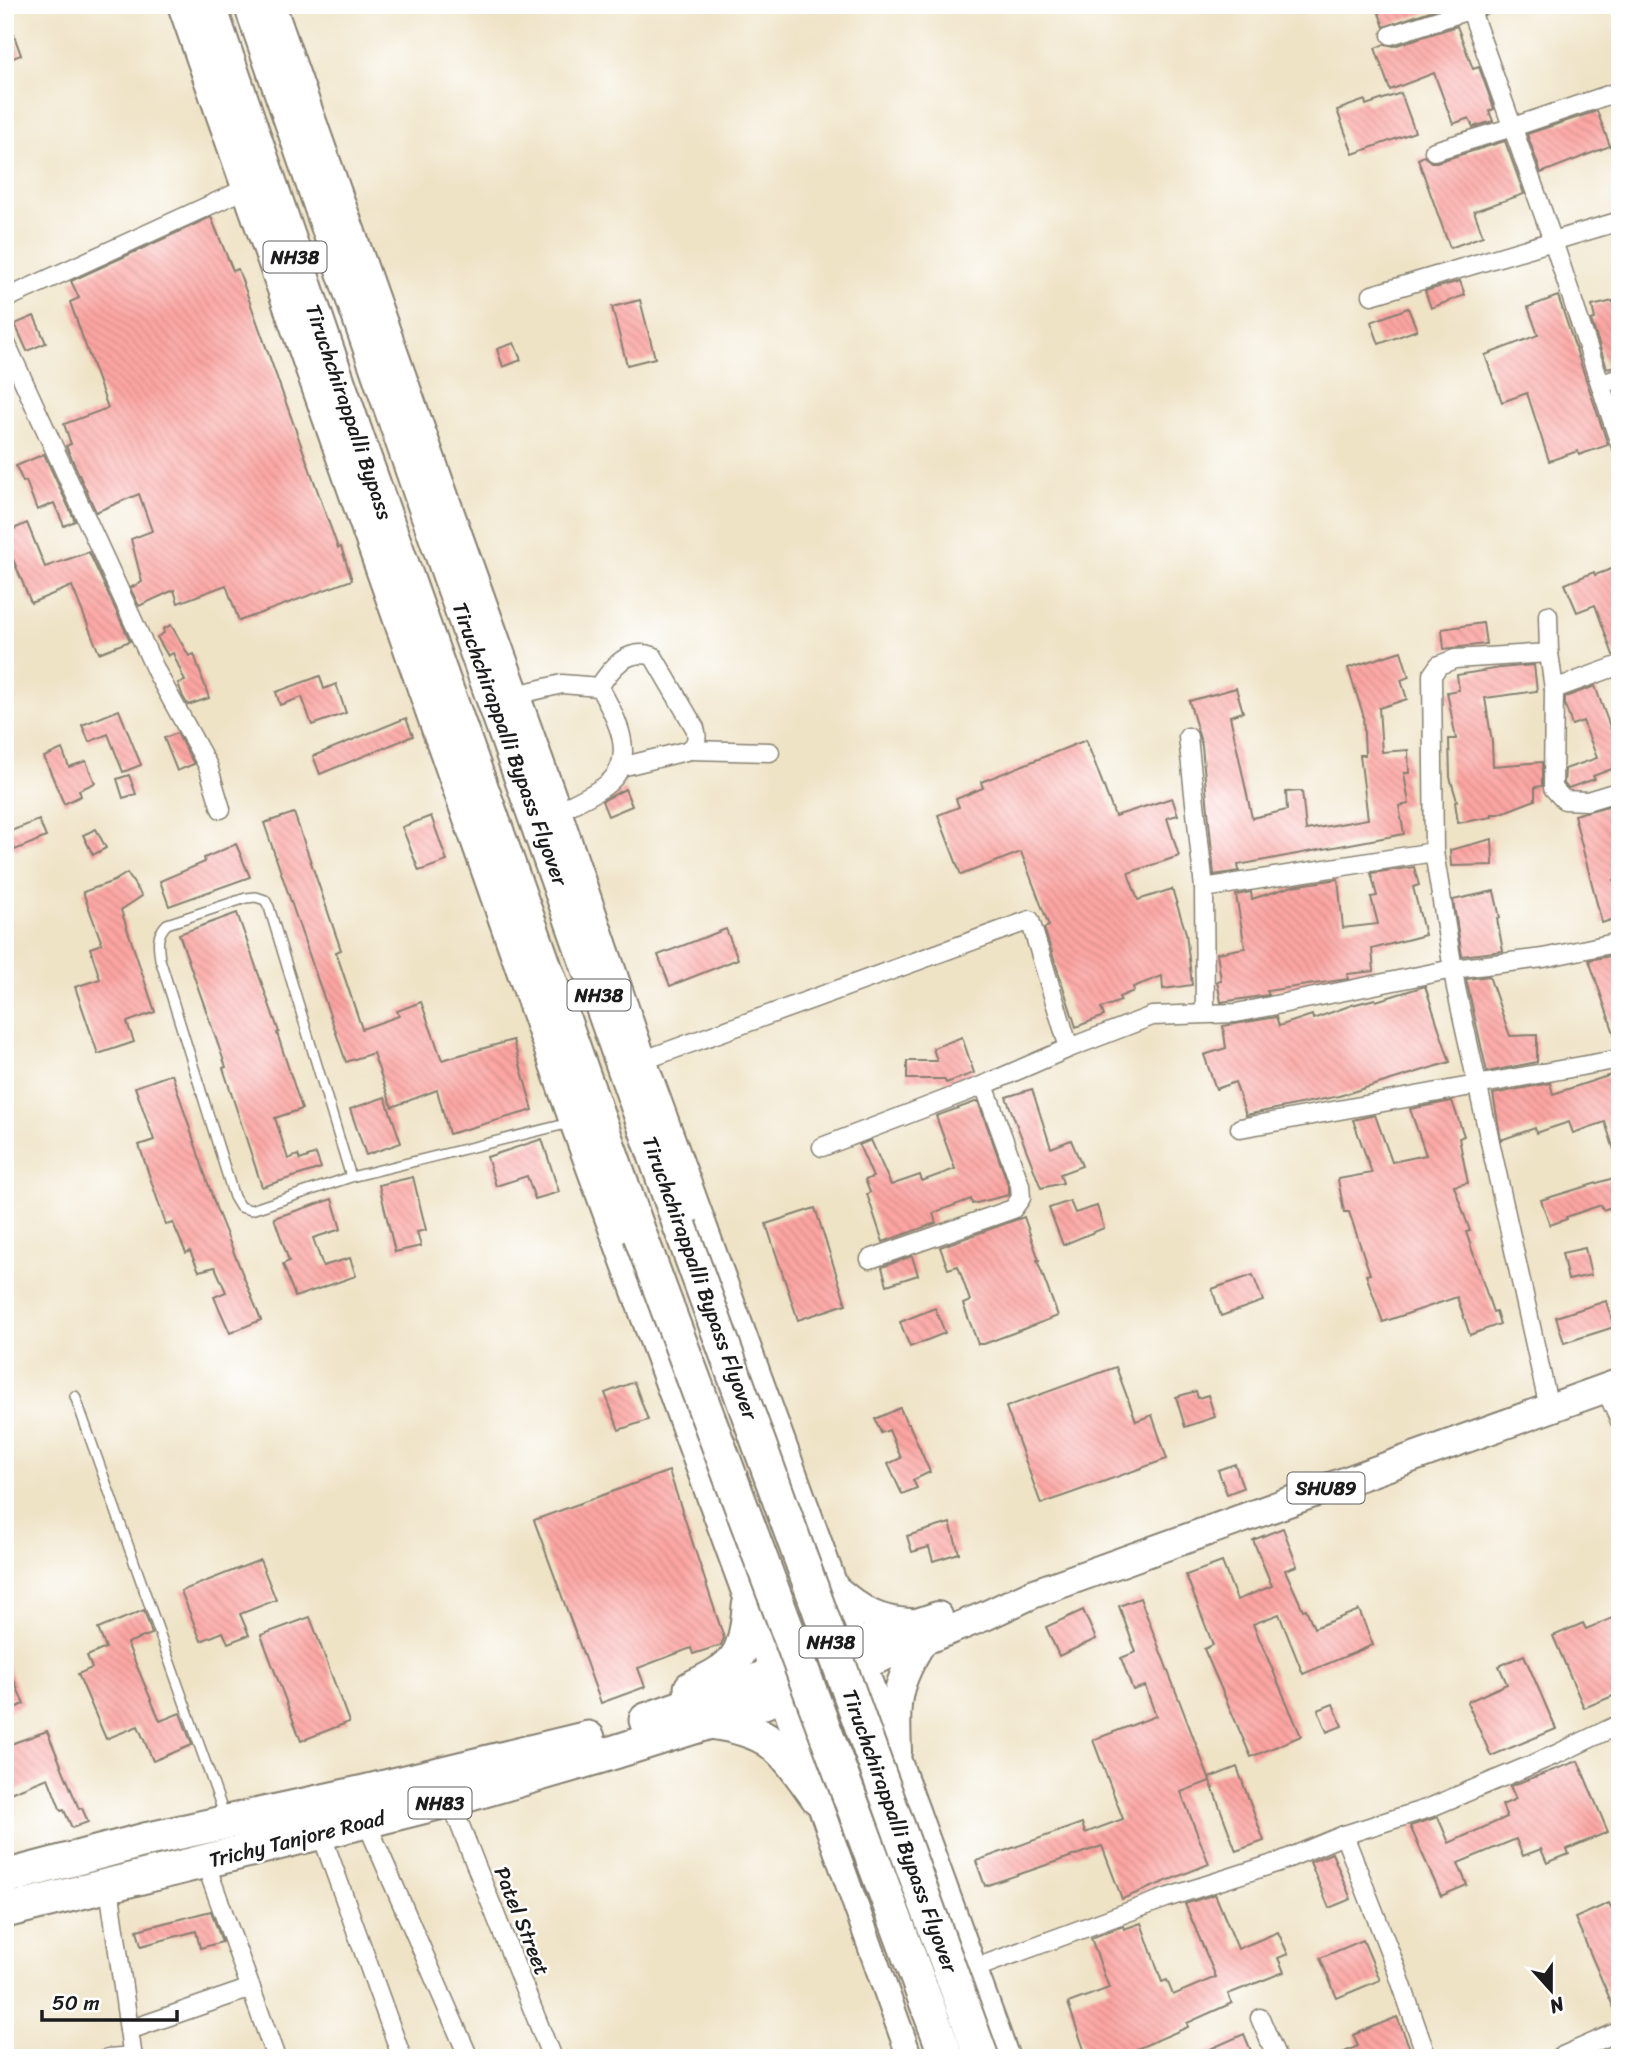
<svg xmlns="http://www.w3.org/2000/svg" width="1625" height="2063" font-family="Sriracha,sans-serif">
  <style>
    .building { fill: url(#building-back-hatch) }
    .lines { fill: none; stroke-linecap: round; stroke-linejoin: round }
    .lane-casing { stroke: #868071; stroke-width: 12 }
    .street-casing { stroke: #868071; stroke-width: 21 }
    .secondary-casing { stroke: #868071; stroke-width: 28 }
    .primary-casing { stroke: #868071; stroke-width: 32 }
    .highway-casing { stroke: #868071; stroke-width: 37 }
    .lane { stroke: #fff; stroke-width: 9 }
    .street { stroke: #fff; stroke-width: 18 }
    .secondary { stroke: #fff; stroke-width: 24 }
    .primary { stroke: #fff; stroke-width: 28 }
    .highway { stroke: #fff; stroke-width: 33 }
    .highway-bridge-casing { stroke: #868071; stroke-width: 37; stroke-linecap: butt }
    .highway-bridge { stroke: #fff; stroke-width: 33 }
    .labels { text-anchor: middle; stroke-width: 5; stroke-linejoin: round; paint-order: stroke }
    .shield { fill: #fff; stroke: #606060; stroke-width: 2 }
    .shield-label { font-size: 19px; font-weight: bold; fill: #1c1c1c }
    .street-label { font-size: 21px; fill: #1c1c1c; stroke: #fff }
  </style>
  <defs>
    <pattern id="building-back-hatch" width="6" height="6" patternUnits="userSpaceOnUse" patternTransform="scale(1.75)"><rect width="6" height="6" fill="#fca5a2"/><path d="M-1 5l2 2M0 0l6 6M5-1l2 2" fill="none" stroke="#d78d8b"/></pattern>
  </defs>
  <rect width="100%" height="100%" fill="#fff"/>
  <filter id="ink" filterUnits="userSpaceOnUse"><feTurbulence type="fractalNoise" baseFrequency=".0143" numOctaves="2"/><feDisplacementMap in="SourceGraphic" scale="14" xChannelSelector="R" yChannelSelector="G"/><feConvolveMatrix kernelMatrix="1 2 1 2 8 2 1 2 1" color-interpolation-filters="sRGB"/></filter>
  <filter id="wash" filterUnits="userSpaceOnUse"><feTurbulence type="fractalNoise" baseFrequency=".00686" numOctaves="4" result="noise"/><feDisplacementMap in="SourceGraphic" scale="28" xChannelSelector="R" yChannelSelector="G"/><feGaussianBlur stdDeviation="1.57" result="paint"/><feColorMatrix in="noise" values="0 0 0 0 0 0 0 0 0 0 0 0 0 0 0 0 0 1.4 0 .05"/><feComposite in="paint" operator="in"/></filter>
  <g filter="url(#wash)">
    <rect width="100%" height="100%" fill="#efe3c6"/>
    <g id="blocks">
      <g class="building">
        <polygon points="1376,5 1447,5 1384,27"/>
        <polygon points="5,16 7,16 21,55 5,61"/>
        <polygon points="1457,26 1473,69 1479,67 1494,109 1489,111 1493,121 1473,127 1469,118 1453,124 1434,73 1390,90 1375,48 1385,44 1394,46"/>
        <polygon points="1401,93 1415,132 1353,154 1337,110 1365,100 1366,105"/>
        <polygon points="1597,111 1610,146 1541,173 1527,134"/>
        <polygon points="1505,141 1524,194 1474,211 1483,236 1450,248 1418,159 1424,156 1431,162 1437,162"/>
        <polygon points="211,217 233,271 238,269 338,548 341,547 352,580 239,621 226,585 178,603 174,590 139,606 130,588 142,582 131,539 152,531 139,494 96,512 66,446 71,444 64,424 108,408 70,302 79,298 71,281"/>
        <polygon points="1460,281 1465,295 1431,308 1425,291"/>
        <polygon points="1558,296 1608,445 1579,455 1578,451 1549,461 1527,393 1502,402 1485,355 1538,335 1528,307"/>
        <polygon points="640,300 655,358 627,365 612,307"/>
        <polygon points="1613,301 1620,327 1620,365 1607,368 1591,320 1595,319 1592,306"/>
        <polygon points="1408,308 1417,330 1379,344 1371,322"/>
        <polygon points="34,316 46,343 27,351 15,324"/>
        <polygon points="514,343 521,360 503,367 497,349"/>
        <polygon points="44,454 75,521 64,526 54,503 37,510 26,481 23,482 16,466"/>
        <polygon points="27,523 45,567 89,552 130,641 99,653 72,586 31,603 5,540 5,533"/>
        <polygon points="1620,566 1620,654 1613,655 1595,605 1577,612 1565,584 1594,572 1595,575"/>
        <polygon points="1483,623 1486,644 1444,649 1442,629"/>
        <polygon points="171,625 189,656 194,654 209,698 188,705 183,697 178,683 185,681 173,653 168,656 157,637 164,633 163,629"/>
        <polygon points="1401,651 1409,677 1401,680 1407,699 1379,708 1382,752 1408,750 1409,773 1404,773 1409,804 1399,806 1404,834 1238,865 1239,871 1214,875 1202,746 1189,701 1236,688 1243,712 1230,716 1252,818 1287,810 1286,792 1302,791 1306,830 1368,819 1360,755 1365,755 1363,714 1348,668"/>
        <polygon points="1534,665 1537,691 1485,698 1492,742 1493,766 1542,762 1542,786 1535,787 1535,800 1499,814 1492,814 1492,817 1458,823 1455,802 1457,801 1450,777 1449,739 1456,739 1447,692 1459,690 1457,675 1500,668"/>
        <polygon points="320,676 324,689 336,684 346,713 312,725 302,697 280,705 276,692"/>
        <polygon points="1595,686 1620,754 1620,766 1593,776 1595,779 1568,788 1564,784 1565,769 1597,758 1583,721 1572,725 1565,705 1565,697"/>
        <polygon points="119,710 141,765 123,772 108,734 89,742 82,725"/>
        <polygon points="406,718 413,736 320,774 313,756"/>
        <polygon points="177,733 194,764 177,771 164,738"/>
        <polygon points="1086,740 1115,816 1172,798 1178,815 1167,818 1179,856 1128,873 1138,900 1172,889 1186,933 1192,985 1163,989 1162,976 1133,987 1134,991 1119,997 1121,1001 1101,1008 1104,1016 1076,1027 1044,928 1049,926 1021,852 961,875 938,815 959,807 956,799 983,788 981,782"/>
        <polygon points="62,749 69,767 86,761 95,783 79,790 81,796 64,804 44,757"/>
        <polygon points="129,775 136,794 123,798 117,779"/>
        <polygon points="625,789 632,806 608,816 602,801"/>
        <polygon points="1620,803 1620,878 1614,880 1620,895 1620,917 1602,923 1574,815"/>
        <polygon points="294,813 341,950 336,952 362,1029 399,1016 397,1011 421,1002 442,1060 513,1040 533,1110 449,1134 437,1090 392,1107 373,1053 346,1062 264,823"/>
        <polygon points="431,816 447,861 419,871 402,827"/>
        <polygon points="39,820 46,837 15,850 8,832"/>
        <polygon points="96,829 106,848 93,855 83,835"/>
        <polygon points="1492,839 1493,865 1451,866 1450,850"/>
        <polygon points="236,844 250,877 169,906 160,881 205,862 204,858"/>
        <polygon points="1414,867 1419,885 1413,887 1425,935 1372,949 1374,971 1347,974 1348,979 1267,991 1269,995 1221,1002 1217,981 1221,980 1217,953 1245,948 1236,895 1251,892 1252,899 1293,886 1338,879 1343,928 1378,924 1371,897 1377,896 1371,873"/>
        <polygon points="127,873 142,896 121,910 155,1012 127,1022 134,1042 98,1054 75,987 100,979 90,948 102,944 83,892 114,881"/>
        <polygon points="1494,891 1500,918 1497,919 1503,951 1462,956 1453,900"/>
        <polygon points="237,913 279,1032 277,1033 302,1109 275,1118 288,1159 298,1155 300,1160 316,1154 321,1168 262,1187 223,1068 226,1067 179,934"/>
        <polygon points="726,929 738,959 670,986 658,955"/>
        <polygon points="1620,954 1620,1041 1617,1042 1589,960"/>
        <polygon points="1489,976 1510,1036 1537,1035 1537,1062 1487,1072 1466,979"/>
        <polygon points="1425,986 1450,1062 1339,1096 1246,1115 1235,1082 1216,1089 1204,1055 1226,1048 1223,1026 1276,1017 1279,1026 1312,1015 1313,1019 1352,1005 1375,999 1376,1001"/>
        <polygon points="962,1037 974,1073 946,1083 944,1079 907,1079 907,1061 937,1061 933,1048"/>
        <polygon points="1620,1072 1620,1158 1617,1159 1605,1122 1573,1133 1569,1122 1536,1133 1535,1128 1501,1140 1493,1094 1550,1083 1553,1094"/>
        <polygon points="172,1074 216,1208 261,1320 230,1333 214,1297 226,1292 215,1267 199,1271 190,1251 186,1253 173,1223 166,1225 139,1145 154,1140 135,1087"/>
        <polygon points="1032,1089 1051,1148 1071,1140 1082,1166 1060,1174 1063,1183 1041,1188 1006,1097"/>
        <polygon points="385,1097 401,1143 366,1155 350,1109"/>
        <polygon points="978,1101 1009,1187 1009,1195 972,1204 971,1199 933,1213 936,1223 883,1242 867,1194 870,1192 865,1180 873,1177 859,1145 871,1140 891,1185 920,1175 922,1181 955,1169 936,1116"/>
        <polygon points="1452,1101 1464,1136 1459,1138 1468,1183 1454,1186 1470,1231 1466,1232 1493,1312 1496,1311 1500,1324 1470,1335 1457,1297 1383,1322 1366,1275 1370,1274 1349,1212 1344,1212 1338,1179 1372,1173 1353,1120 1375,1115 1392,1162 1426,1155 1410,1109"/>
        <polygon points="542,1139 559,1192 535,1199 527,1176 496,1186 487,1157"/>
        <polygon points="1620,1176 1620,1204 1603,1210 1601,1205 1566,1217 1567,1219 1550,1225 1541,1200"/>
        <polygon points="413,1177 426,1230 417,1232 421,1246 395,1252 379,1185"/>
        <polygon points="332,1199 341,1229 313,1238 323,1266 350,1258 356,1276 295,1297 283,1264 289,1261 274,1218"/>
        <polygon points="1070,1201 1075,1213 1097,1206 1104,1228 1063,1245 1049,1208"/>
        <polygon points="815,1208 846,1304 798,1320 766,1224"/>
        <polygon points="1024,1217 1039,1260 1037,1260 1058,1316 984,1344 978,1344 963,1304 970,1301 958,1266 948,1269 940,1247"/>
        <polygon points="1585,1248 1591,1275 1568,1280 1562,1253"/>
        <polygon points="912,1256 918,1275 887,1285 882,1267"/>
        <polygon points="1253,1275 1263,1301 1221,1316 1212,1289"/>
        <polygon points="1606,1301 1614,1327 1564,1343 1556,1317"/>
        <polygon points="935,1308 945,1333 910,1347 900,1322"/>
        <polygon points="1116,1367 1136,1421 1152,1415 1167,1459 1041,1504 1006,1407"/>
        <polygon points="634,1382 648,1420 619,1430 605,1393"/>
        <polygon points="1196,1391 1198,1398 1208,1395 1215,1417 1185,1427 1176,1397"/>
        <polygon points="900,1408 907,1424 909,1424 930,1472 913,1480 917,1488 902,1494 888,1464 901,1458 889,1430 881,1433 875,1419"/>
        <polygon points="1235,1464 1243,1488 1227,1494 1218,1470"/>
        <polygon points="669,1471 724,1638 721,1645 693,1654 691,1648 638,1668 645,1687 601,1703 534,1520"/>
        <polygon points="950,1523 959,1553 933,1561 929,1547 912,1552 907,1536"/>
        <polygon points="1283,1528 1297,1566 1285,1570 1303,1610 1306,1609 1314,1628 1359,1610 1373,1645 1303,1674 1279,1614 1253,1624 1301,1736 1251,1757 1204,1649 1213,1645 1186,1575 1222,1562 1237,1600 1272,1586 1253,1540"/>
        <polygon points="260,1560 276,1600 240,1614 249,1635 228,1643 223,1632 201,1641 181,1591"/>
        <polygon points="1140,1598 1210,1781 1181,1792 1209,1864 1122,1899 1102,1846 985,1886 976,1861 1082,1823 1085,1833 1123,1819 1093,1740 1156,1716 1145,1686 1133,1690 1121,1658 1136,1652 1119,1606"/>
        <polygon points="144,1610 152,1634 127,1643 160,1721 180,1713 192,1745 153,1761 138,1726 106,1739 78,1674 92,1668 87,1656 106,1648 98,1629"/>
        <polygon points="1083,1610 1096,1639 1059,1656 1046,1627"/>
        <polygon points="1620,1615 1620,1693 1584,1708 1553,1636 1583,1623 1586,1629"/>
        <polygon points="310,1617 349,1722 301,1741 261,1635"/>
        <polygon points="1524,1655 1556,1729 1491,1756 1467,1702 1507,1684 1499,1666"/>
        <polygon points="5,1659 24,1704 5,1712"/>
        <polygon points="1333,1704 1342,1726 1327,1732 1318,1710"/>
        <polygon points="47,1731 79,1809 82,1808 88,1822 72,1828 64,1810 61,1811 48,1778 5,1795 5,1746"/>
        <polygon points="1578,1761 1608,1832 1567,1849 1569,1854 1547,1863 1541,1849 1523,1856 1516,1839 1458,1863 1467,1885 1441,1896 1410,1826 1438,1817 1449,1843 1507,1817 1502,1805 1516,1799 1510,1786"/>
        <polygon points="1237,1767 1264,1841 1236,1851 1209,1778"/>
        <polygon points="1332,1853 1351,1899 1329,1908 1310,1862"/>
        <polygon points="1215,1894 1238,1949 1278,1932 1288,1954 1278,1958 1284,1972 1228,1994 1232,2003 1187,2023 1188,2027 1116,2058 1087,2058 1068,2003 1109,1988 1091,1938 1123,1926 1124,1929 1141,1923 1162,1982 1167,1980 1173,1995 1216,1977 1185,1904"/>
        <polygon points="1609,1903 1620,1928 1619,2020 1575,1918"/>
        <polygon points="211,1911 222,1942 200,1948 196,1931 141,1946 137,1930"/>
        <polygon points="1363,1940 1380,1980 1337,1998 1320,1958"/>
        <polygon points="1397,2017 1414,2058 1331,2058 1358,2046 1353,2035"/>
        <polygon points="1244,2034 1254,2058 1190,2058"/>
      </g>
    </g>
  </g>
  <g filter="url(#ink)">
    <use href="#blocks" fill-opacity="0" stroke="#868071" stroke-width="2"/>
    <g class="lines">
      <defs>
        <g id="lane">
          <path d="M351,1177l-82,-270 -4,-7 -9,-3 -10,1 -79,26c-11,11 -9,21 -7,35l74,238 6,10 11,3 100,-33 219,-54"/>
          <polyline points="75,1396 225,1817"/>
        </g>
        <g id="street">
          <polyline points="1469,5 1553,241 1620,444"/>
          <polyline points="1391,35 1485,5"/>
          <polyline points="1434,151 1513,127 1620,91"/>
          <polyline points="1372,295 1620,221"/>
          <polyline points="5,299 245,189"/>
          <polyline points="5,341 157,673 208,766 221,809"/>
          <polyline points="1601,384 1620,378"/>
          <polyline points="1548,615 1549,653 1455,659 1439,665 1432,675 1434,852 1456,988 1549,1408"/>
          <polyline points="1549,653 1554,689 1620,665"/>
          <path d="M599,687c13,-20 28,-39 54,-31l42,72c3,10 2,14 -5,22l80,2"/>
          <polyline points="1554,689 1553,788 1564,800 1587,801 1620,791"/>
          <path d="M516,695l46,-11 37,3c16,28 41,72 7,98 -13,10 -32,18 -47,26"/>
          <polyline points="1188,737 1204,888 1205,1013"/>
          <polyline points="621,767 690,750"/>
          <polyline points="1204,888 1434,852"/>
          <polyline points="644,1060 1030,920 1069,1048"/>
          <polyline points="1240,1128 1620,1059"/>
          <polyline points="822,1147 984,1085 1069,1048 1152,1016 1236,1013 1453,969 1543,958 1620,942"/>
          <polyline points="870,1259 1013,1209 1021,1198 1020,1185 984,1085"/>
          <polyline points="1605,1388 1620,1421"/>
          <polyline points="450,1800 552,2058"/>
          <polyline points="366,1821 469,2058"/>
          <polyline points="321,1833 402,2058"/>
          <polyline points="1344,1835 1396,1968 1427,2058"/>
          <polyline points="205,1862 276,2058"/>
          <polyline points="109,1887 129,2030"/>
          <polyline points="973,1969 1166,1898 1279,1862 1344,1835 1429,1808 1557,1754 1620,1724"/>
          <polyline points="1260,2018 1277,2058"/>
          <polyline points="108,2058 133,2056"/>
          <polyline points="133,2058 129,2030 251,1988"/>
          <polyline points="1558,2058 1620,2031"/>
        </g>
        <g id="secondary">
          <polyline points="180,5 572,1122 749,1606 910,2058"/>
          <polyline points="273,5 453,516 559,811 644,1060 1007,2058"/>
        </g>
        <g id="primary">
          <path d="M838,1591c25,21 39,30 72,32"/>
          <polyline points="857,1643 938,1616"/>
          <polyline points="865,1664 985,1616 1032,1594 1620,1383"/>
          <path d="M897,1752c-2,-53 -2,-67 26,-112"/>
        </g>
        <g id="highway">
          <polyline points="209,5 358,440 640,1235"/>
          <polyline points="251,5 422,498 680,1226"/>
          <path d="M691,1688c45,-21 55,-31 58,-82"/>
          <polyline points="646,1720 766,1677"/>
          <path d="M710,1722c64,9 72,26 108,76"/>
          <polyline points="5,1877 149,1839 364,1792 588,1738"/>
          <polyline points="5,1911 450,1800 605,1755 710,1722 865,1664"/>
        </g>
      </defs>
      <use href="#lane" class="lane-casing"/>
      <use href="#street" class="street-casing"/>
      <use href="#secondary" class="secondary-casing"/>
      <use href="#primary" class="primary-casing"/>
      <use href="#highway" class="highway-casing"/>
      <use href="#lane" class="lane"/>
      <use href="#street" class="street"/>
      <use href="#secondary" class="secondary"/>
      <use href="#primary" class="primary"/>
      <use href="#highway" class="highway"/>
      <defs>
        <g id="highway-bridge">
          <polyline points="680,1226 982,2058"/>
          <polyline points="640,1235 947,2058"/>
        </g>
      </defs>
      <use href="#highway-bridge" class="highway-bridge-casing"/>
      <use href="#highway-bridge" class="highway-bridge"/>
    </g>
  </g>
  <g class="labels">
    <g class="shield">
      <rect x="263.5" y="241.5" width="63" height="31" rx="5"/>
      <rect x="567.5" y="979.5" width="63" height="31" rx="5"/>
      <rect x="1287.5" y="1472.5" width="77" height="31" rx="5"/>
      <rect x="799.5" y="1626.5" width="63" height="31" rx="5"/>
      <rect x="408.5" y="1787.5" width="63" height="31" rx="5"/>
    </g>
    <g class="shield-label">
      <text x="295" y="264">NH38</text>
      <text x="599" y="1002">NH38</text>
      <text x="1326" y="1495">SHU89</text>
      <text x="831" y="1649">NH38</text>
      <text x="440" y="1810">NH83</text>
    </g>
    <g class="street-label">
      <text transform="translate(349 412) rotate(71)" y="7">Tiruchchirappalli Bypass</text>
      <text transform="translate(510 744) rotate(70)" y="7">Tiruchchirappalli Bypass Flyover</text>
      <text transform="translate(700 1278) rotate(70)" y="7">Tiruchchirappalli Bypass Flyover</text>
      <text transform="translate(900 1831) rotate(70)" y="7">Tiruchchirappalli Bypass Flyover</text>
      <text transform="translate(297 1839) rotate(-14)" y="7">Trichy Tanjore Road</text>
      <text transform="translate(522 1921) rotate(68)" y="7">Patel Street</text>
    </g>
  </g>
  <rect width="1625" height="2063" fill="none" stroke="#fff" stroke-width="28"/>
  <g transform="translate(1551 1990) rotate(159)" stroke="#ffffff" stroke-width="5" paint-order="stroke">
  <path d="M0-5L12 26L0 18L-12 26Z" fill="#1c1c1c"/>
  <text y="-10" font-size="19" font-weight="bold" text-anchor="middle" fill="#1c1c1c">N</text>
  </g>
  <path d="M42 2010v10h135v-10" fill="none" stroke="#1c1c1c" stroke-width="3.5"/>
  <text x="52" y="2010" font-size="21" fill="#1c1c1c" stroke="#ffffff" stroke-width="5" paint-order="stroke">50 m</text>
</svg>
